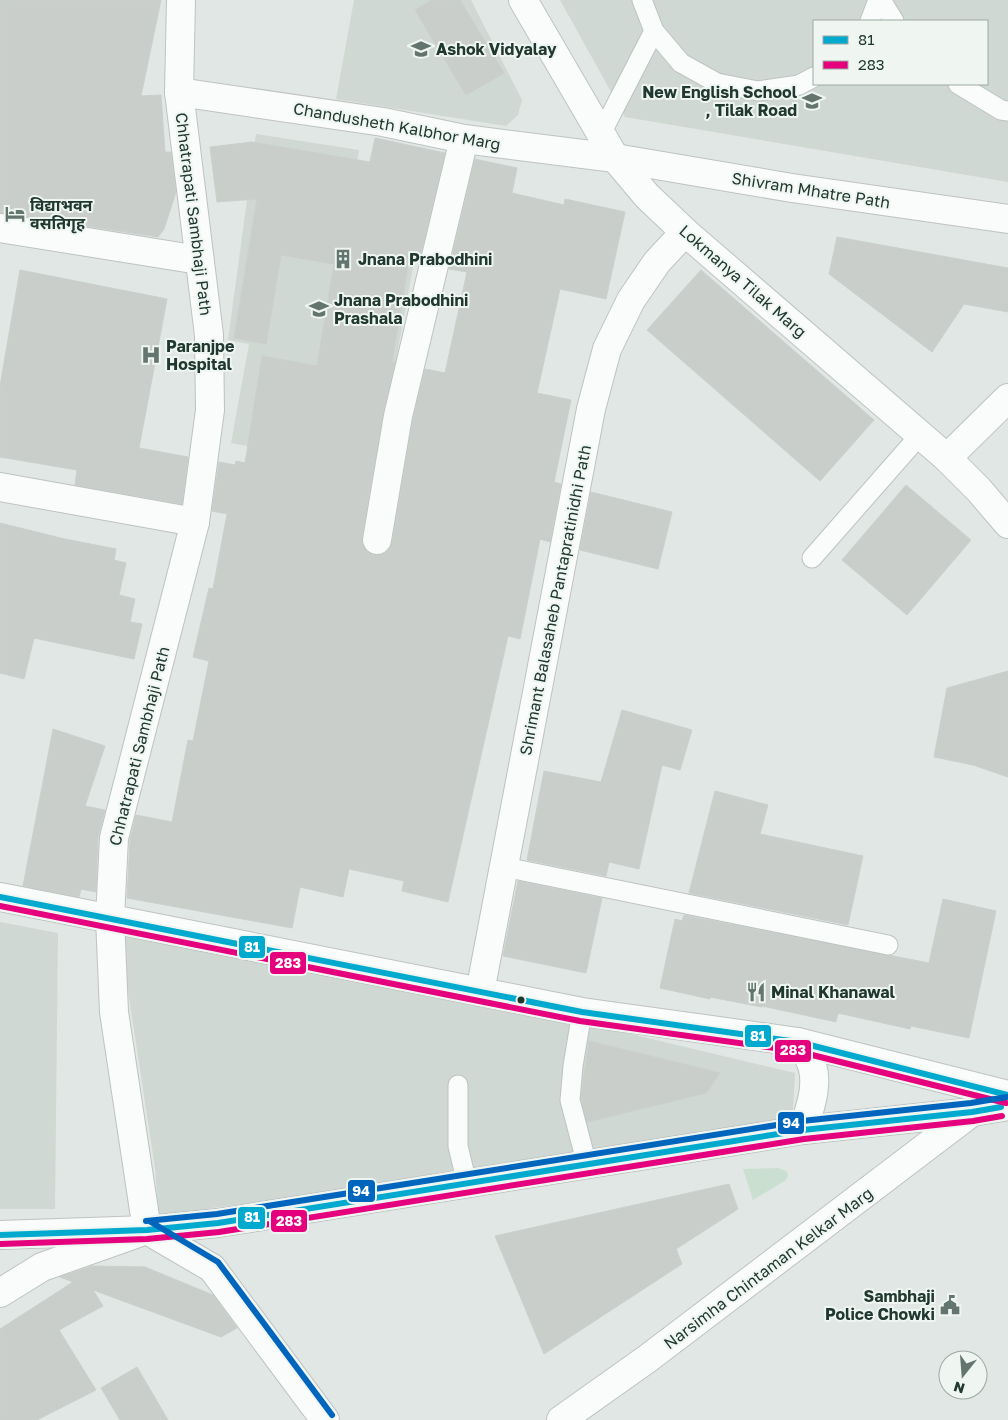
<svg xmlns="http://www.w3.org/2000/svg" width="1008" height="1420" font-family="'Golos Text','Noto Sans Devanagari',sans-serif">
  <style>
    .built { fill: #cfd8d3; fill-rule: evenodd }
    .green { fill: #cbdfd0 }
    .building { fill: #c9cecb; stroke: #cad0cd }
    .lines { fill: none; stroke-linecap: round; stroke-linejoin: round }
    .service-casing { stroke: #bec3c1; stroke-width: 21 }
    .minor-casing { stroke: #bec3c1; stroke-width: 30 }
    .tertiary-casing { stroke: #bec3c1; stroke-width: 30 }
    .secondary-casing { stroke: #bec4c1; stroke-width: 30 }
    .service { stroke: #fafbfb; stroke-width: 19 }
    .minor { stroke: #fafbfb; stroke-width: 28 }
    .tertiary { stroke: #fafbfb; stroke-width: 28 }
    .secondary { stroke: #fafbfb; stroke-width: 28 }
    .bus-1-casing { stroke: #eff6f2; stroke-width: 10 }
    .bus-2-casing { stroke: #eff6f2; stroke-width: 10 }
    .bus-3-casing { stroke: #eff6f2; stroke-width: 10 }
    .bus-1 { stroke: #00a9ce; stroke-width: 6 }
    .bus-2 { stroke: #e5007d; stroke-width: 6 }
    .bus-3 { stroke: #0065bd; stroke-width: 6 }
    .bus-dot { fill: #213830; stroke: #eff6f2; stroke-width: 2 }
    .labels { text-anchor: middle; stroke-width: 4; stroke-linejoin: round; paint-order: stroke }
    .poi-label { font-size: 16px; font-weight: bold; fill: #213830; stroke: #eff6f2; text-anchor: start }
    .street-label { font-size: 16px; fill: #213830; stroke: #eff6f2 }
    .line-badge { stroke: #eff6f2; stroke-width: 2 }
    .badge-label { font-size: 14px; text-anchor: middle; font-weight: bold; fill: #fff }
  </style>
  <rect width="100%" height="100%" fill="#e1e7e4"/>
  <g class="built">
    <polygon points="354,0 471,0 522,100 518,115 506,126 336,99"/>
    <path d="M560,0h448v182l-383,-65zM814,21h173v63h-173z"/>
    <polygon points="256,134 359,150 354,177 427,191 376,469 231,443 249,344 228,340"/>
    <polygon points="0,922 58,933 55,1209 0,1209"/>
    <polygon points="119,932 534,1011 795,1073 792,1125 454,1177 212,1208 159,1219 155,1168"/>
  </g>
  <polygon class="green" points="778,1168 786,1171 788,1175 786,1180 753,1200 743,1169"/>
  <g class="building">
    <polygon points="0,0 161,0 141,96 161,95 165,152 171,152 176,192 164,229 158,237 0,213"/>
    <polygon points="432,0 460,0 504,73 466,95 415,10"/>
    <polygon points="375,138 445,153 419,262 409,260 392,361 395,362 383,413 362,537 363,546 367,552 374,555 383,554 389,550 392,543 413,419 425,369 445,373 467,272 449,269 475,159 517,168 512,193 564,205 565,199 625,212 606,299 560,289 537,393 571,400 554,482 561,484 550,542 540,539 520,639 508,636 448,902 402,891 404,881 349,869 343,897 300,887 292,928 127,898 130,840 136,815 172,822 188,740 193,741 209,661 193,657 209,588 213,589 227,514 212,511 219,462 235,465 236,461 245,463 262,356 317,366 334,264 281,255 266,344 234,338 257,199 217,202 210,147 252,142 370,162"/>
    <polygon points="837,237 1008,268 1008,312 964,304 932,352 829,274"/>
    <polygon points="20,270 167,299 139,448 188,457 182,504 75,485 77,470 0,457 0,386"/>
    <polygon points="701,270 874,420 820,481 647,330"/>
    <polygon points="906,485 971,540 907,615 842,560"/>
    <polygon points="591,492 672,512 658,569 580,550"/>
    <polygon points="0,523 65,539 116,549 114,560 126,563 119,595 135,599 130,622 142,624 134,659 34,638 24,679 0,673"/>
    <polygon points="1008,671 1008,777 973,765 934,757 947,688"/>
    <polygon points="622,710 692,730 680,770 662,765 639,869 609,862 606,876 527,860 544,771 601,782"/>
    <polygon points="53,729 105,746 85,806 105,810 98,837 96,892 81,889 79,897 23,886"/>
    <polygon points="715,791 768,805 760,834 863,856 848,925 689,893"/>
    <polygon points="518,881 602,898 586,973 503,956"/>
    <polygon points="943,899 996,911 969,1038 911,1026 910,1029 838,1013 836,1022 762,1006 762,1007 710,997 710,999 660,988 675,919 682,921 684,915 929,963"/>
    <polygon points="589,1041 720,1073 706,1093 587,1122 581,1099"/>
    <polygon points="729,1184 738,1209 676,1249 682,1264 544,1354 495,1236"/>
    <polygon points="92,1266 145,1267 213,1295 237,1328 221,1337 93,1290 103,1306 59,1330 96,1390 37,1420 0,1420 0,1329 73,1282 60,1277"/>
    <polygon points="137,1367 168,1420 120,1420 101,1388"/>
  </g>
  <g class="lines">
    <defs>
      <g id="service">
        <polyline points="642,0 654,31 681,63 717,83 758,91 799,85 814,77"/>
        <polyline points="881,0 894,21"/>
        <polyline points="870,21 878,0"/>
        <polyline points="958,84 1001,110 1008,111"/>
        <polyline points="601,134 654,31"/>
        <polyline points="812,558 920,435"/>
        <polyline points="504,867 888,945"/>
        <polyline points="582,1012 573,1066 570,1100 587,1165"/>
        <polyline points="458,1085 458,1146 467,1184"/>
      </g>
      <g id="minor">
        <polyline points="0,228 199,260"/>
        <polyline points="947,458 1008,398"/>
        <polyline points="0,487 195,522"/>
        <polyline points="377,540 398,416 464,139"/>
        <polyline points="480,992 591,409 607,349 631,300 657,262 685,232"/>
        <polyline points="0,1293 42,1267 138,1233"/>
      </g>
      <g id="tertiary">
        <polyline points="179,92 383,122 464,139 615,158 792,188 1008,219"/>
        <polyline points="0,897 582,1012 798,1042 1008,1095"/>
        <path d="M798,1042c3,5 9,10 11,16 12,23 1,50 -6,72"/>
        <polyline points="147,1230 114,1012 110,918 114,838 195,522 210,410 209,335 179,92 181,0"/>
        <polyline points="147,1230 212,1268 325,1420"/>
        <polyline points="0,1235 147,1230 218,1223 803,1130 972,1112 1008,1106"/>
        <polyline points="561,1420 647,1359 972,1112"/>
      </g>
      <polyline id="secondary" points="523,0 615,158 647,196 685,232 947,458 979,490 1008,524"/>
    </defs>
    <use href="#service" class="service-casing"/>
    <use href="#minor" class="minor-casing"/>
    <use href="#tertiary" class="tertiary-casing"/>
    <use href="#secondary" class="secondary-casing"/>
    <use href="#service" class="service"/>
    <use href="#minor" class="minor"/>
    <use href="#tertiary" class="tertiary"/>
    <use href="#secondary" class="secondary"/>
    <defs>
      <g id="bus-1">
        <polyline points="0,897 582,1012 798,1042 1008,1095"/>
        <polyline points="0,1235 147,1230 218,1223 803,1130 972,1112 1001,1107"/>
      </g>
      <g id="bus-2">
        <polyline points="0,906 580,1021 796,1051 1006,1103"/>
        <polyline points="0,1244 147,1239 219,1232 804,1139 973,1121 1002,1116"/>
      </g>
      <g id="bus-3">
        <polyline points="146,1221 217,1214 802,1121 971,1103 1007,1097"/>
        <polyline points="151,1222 218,1262 332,1415"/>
      </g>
    </defs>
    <use href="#bus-1" class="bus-1-casing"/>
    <use href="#bus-2" class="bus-2-casing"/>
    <use href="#bus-3" class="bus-3-casing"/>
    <use href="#bus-1" class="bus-1"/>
    <use href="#bus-2" class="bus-2"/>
    <use href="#bus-3" class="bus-3"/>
  </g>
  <defs>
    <symbol id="school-bare" viewBox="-9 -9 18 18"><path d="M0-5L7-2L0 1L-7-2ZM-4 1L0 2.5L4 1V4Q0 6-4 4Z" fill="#64756f" stroke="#eff6f2" stroke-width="2.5" paint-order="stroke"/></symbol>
    <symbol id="hotel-bare" viewBox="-9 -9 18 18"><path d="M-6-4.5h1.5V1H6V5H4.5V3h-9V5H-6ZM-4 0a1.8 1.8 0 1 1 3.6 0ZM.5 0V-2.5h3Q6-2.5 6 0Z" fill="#64756f" stroke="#eff6f2" stroke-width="2.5" paint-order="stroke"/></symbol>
    <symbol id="building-bare" viewBox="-9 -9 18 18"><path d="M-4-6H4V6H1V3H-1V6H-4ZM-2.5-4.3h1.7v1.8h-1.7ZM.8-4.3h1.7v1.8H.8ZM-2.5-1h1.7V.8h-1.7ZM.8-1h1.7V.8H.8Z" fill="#64756f" stroke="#eff6f2" stroke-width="2.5" paint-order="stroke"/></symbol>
    <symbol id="hospital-bare" viewBox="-9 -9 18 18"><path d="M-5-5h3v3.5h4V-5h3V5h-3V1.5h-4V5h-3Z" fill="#64756f" stroke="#eff6f2" stroke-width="2.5" paint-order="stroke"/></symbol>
    <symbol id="restaurant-bare" viewBox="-9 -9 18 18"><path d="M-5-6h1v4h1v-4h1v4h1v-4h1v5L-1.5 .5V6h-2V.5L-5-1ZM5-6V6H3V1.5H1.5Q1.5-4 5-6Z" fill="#64756f" stroke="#eff6f2" stroke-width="2.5" paint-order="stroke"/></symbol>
    <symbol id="civic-bare" viewBox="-9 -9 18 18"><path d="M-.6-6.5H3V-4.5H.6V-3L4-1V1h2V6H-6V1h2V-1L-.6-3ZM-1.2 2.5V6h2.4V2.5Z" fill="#64756f" stroke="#eff6f2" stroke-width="2.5" paint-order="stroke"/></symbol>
  </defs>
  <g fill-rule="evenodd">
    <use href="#school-bare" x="407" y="35" width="28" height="28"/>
    <use href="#school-bare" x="798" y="87" width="28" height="28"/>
    <use href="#hotel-bare" x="1" y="200" width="28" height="28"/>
    <use href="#building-bare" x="329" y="245" width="28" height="28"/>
    <use href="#school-bare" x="305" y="295" width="28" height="28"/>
    <use href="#hospital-bare" x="137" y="341" width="28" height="28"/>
    <use href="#restaurant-bare" x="742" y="978" width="28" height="28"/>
    <use href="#civic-bare" x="936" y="1291" width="28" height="28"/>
  </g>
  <circle class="bus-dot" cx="521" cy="1000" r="4.5"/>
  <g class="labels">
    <g class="poi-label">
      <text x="436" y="55">Ashok Vidyalay</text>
      <text x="797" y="98" text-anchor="end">New English School<tspan x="797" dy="18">, Tilak Road</tspan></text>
      <text x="30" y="211">विद्याभवन<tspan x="30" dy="18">वसतिगृह</tspan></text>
      <text x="358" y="265">Jnana Prabodhini</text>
      <text x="334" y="306">Jnana Prabodhini<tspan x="334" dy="18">Prashala</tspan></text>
      <text x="166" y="352">Paranjpe<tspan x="166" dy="18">Hospital</tspan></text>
      <text x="771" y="998">Minal Khanawal</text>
      <text x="935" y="1302" text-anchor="end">Sambhaji<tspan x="935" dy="18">Police Chowki</tspan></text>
    </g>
    <g class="street-label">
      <text transform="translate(397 126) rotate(10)" y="6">Chandusheth Kalbhor Marg</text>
      <text transform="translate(811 190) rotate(9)" y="6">Shivram Mhatre Path</text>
      <text transform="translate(194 214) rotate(83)" y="6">Chhatrapati Sambhaji Path</text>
      <text transform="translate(743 281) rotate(41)" y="6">Lokmanya Tilak Marg</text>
      <text transform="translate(555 600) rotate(-79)" y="6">Shrimant Balasaheb Pantapratinidhi Path</text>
      <text transform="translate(139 746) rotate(-76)" y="6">Chhatrapati Sambhaji Path</text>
      <text transform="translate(768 1268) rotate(-37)" y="6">Narsimha Chintaman Kelkar Marg</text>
    </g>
  </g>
  <g class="line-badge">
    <rect x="238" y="935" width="28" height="24" rx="5" fill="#00a9ce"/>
    <rect x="269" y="951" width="38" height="24" rx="5" fill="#e5007d"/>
    <rect x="744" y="1024" width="28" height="24" rx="5" fill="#00a9ce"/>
    <rect x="774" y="1039" width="38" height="24" rx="5" fill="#e5007d"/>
    <rect x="777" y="1111" width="28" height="24" rx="5" fill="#0065bd"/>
    <rect x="347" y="1179" width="29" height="24" rx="5" fill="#0065bd"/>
    <rect x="237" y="1206" width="29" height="24" rx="5" fill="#00a9ce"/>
    <rect x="270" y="1209" width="38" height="24" rx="5" fill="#e5007d"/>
  </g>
  <g class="badge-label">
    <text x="252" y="952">81</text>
    <text x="288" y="968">283</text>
    <text x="758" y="1041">81</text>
    <text x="793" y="1055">283</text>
    <text x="791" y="1128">94</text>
    <text x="361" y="1196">94</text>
    <text x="252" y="1222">81</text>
    <text x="289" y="1226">283</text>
  </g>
  <rect x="813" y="20" width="175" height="65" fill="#eff6f2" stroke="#9daaa4"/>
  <rect x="823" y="36" width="25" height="8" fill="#00a9ce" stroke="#9daaa4"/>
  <text x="858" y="45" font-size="15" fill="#213830">81</text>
  <rect x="823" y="61" width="25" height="8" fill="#e5007d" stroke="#9daaa4"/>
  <text x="858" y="70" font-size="15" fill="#213830">283</text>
  <g transform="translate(963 1375) rotate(197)"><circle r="24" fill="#eff6f2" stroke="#9daaa4"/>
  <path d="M0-4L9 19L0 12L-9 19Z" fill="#64756f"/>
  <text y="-8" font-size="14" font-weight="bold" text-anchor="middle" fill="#213830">N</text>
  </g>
</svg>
